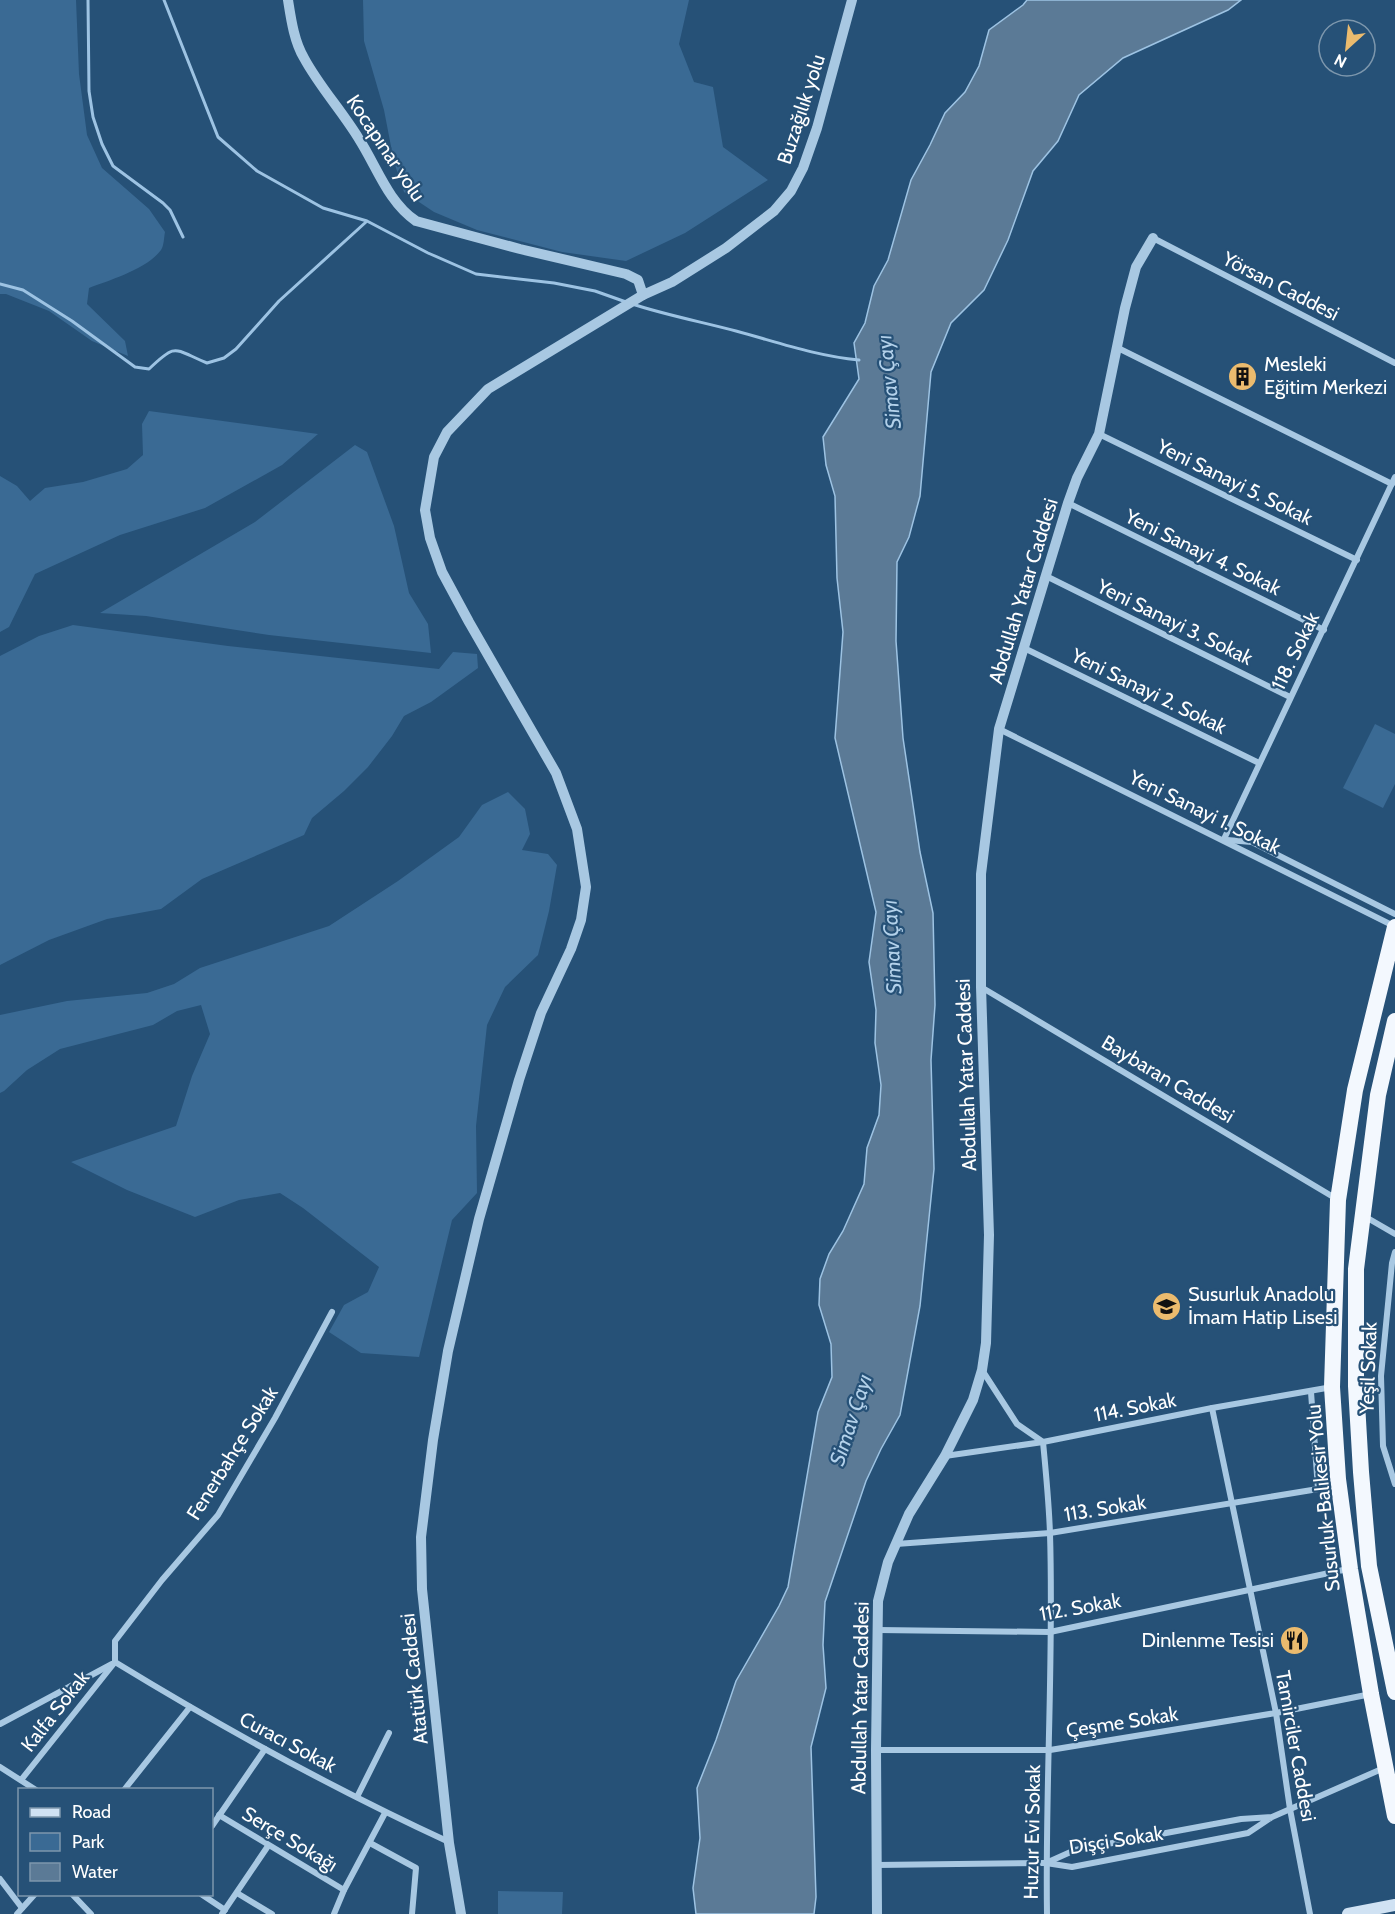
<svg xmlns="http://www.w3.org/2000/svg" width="1395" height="1914" font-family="Cabin,sans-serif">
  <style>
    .green { fill: #3a6a94 }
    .water { fill: #5b7a96; stroke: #9dc3e3; stroke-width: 1.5 }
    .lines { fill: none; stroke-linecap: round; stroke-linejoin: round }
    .stream { stroke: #9dc3e3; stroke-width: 3 }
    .minor { stroke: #a8c8e2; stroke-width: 6 }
    .tertiary { stroke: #a8c8e2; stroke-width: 10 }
    .secondary { stroke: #d0e2f3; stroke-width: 12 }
    .trunk { stroke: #f3f8fe; stroke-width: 16 }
    .labels { text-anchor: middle; stroke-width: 4.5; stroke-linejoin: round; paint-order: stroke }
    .street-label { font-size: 20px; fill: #fff; stroke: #265177 }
    .poi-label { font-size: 20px; fill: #fff; stroke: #265177; text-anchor: start }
    .water-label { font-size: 21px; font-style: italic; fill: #b3d1ea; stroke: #265177 }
  </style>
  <rect width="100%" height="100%" fill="#265177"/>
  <g class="green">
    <path d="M0,0h76l3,74 8,61 15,33 47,41 16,23c-1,5 -1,14 -4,18 -14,19 -51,30 -72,38l-2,16 38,37 3,15 -36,-15 -43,-30 -43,-17h-6z"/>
    <polygon points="363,0 689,0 679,44 694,82 713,87 723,147 768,180 685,233 626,261 562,252 477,230 434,212 404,192 394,162 384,110 364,41"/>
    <polygon points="149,411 318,434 282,465 205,508 120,535 35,574 9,627 0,632 0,476 17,486 30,501 45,488 83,482 127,469 143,455 142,424"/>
    <polygon points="355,445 367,452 394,526 409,593 428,624 431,653 269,635 146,616 100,613 255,522"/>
    <polygon points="73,625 228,646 439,669 453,652 477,654 478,668 431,702 404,716 392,736 368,767 344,791 312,818 304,835 202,879 161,909 107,919 49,940 0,965 0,656 39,636"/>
    <polygon points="1375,724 1395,734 1395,784 1383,808 1343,788"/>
    <polygon points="508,792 525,809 530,834 522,850 548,854 557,865 549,911 538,955 505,987 487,1025 476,1126 477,1193 452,1220 419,1357 361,1353 329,1332 344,1305 368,1292 379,1267 303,1208 280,1193 239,1200 195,1217 127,1190 71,1162 176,1126 192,1076 210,1034 201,1005 177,1011 153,1025 60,1049 27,1070 4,1091 0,1093 0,1015 67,1001 147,993 174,984 200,968 329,926 398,881 459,837 482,805"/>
    <polygon points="498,1891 563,1892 562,1914 498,1914"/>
  </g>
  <polygon class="water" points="1027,0 1241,0 1228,10 1123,58 1079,95 1058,141 1033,171 1008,240 984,290 951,323 931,372 920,496 909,537 897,562 896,641 903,738 920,852 933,913 935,1005 931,1060 934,1169 920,1306 900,1415 881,1449 866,1481 825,1602 823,1645 826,1688 811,1747 816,1897 814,1914 696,1914 693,1888 700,1838 697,1788 716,1740 736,1681 779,1606 788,1587 818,1412 832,1377 831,1344 819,1305 820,1279 829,1254 843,1231 864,1184 867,1148 879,1115 881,1085 875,1043 876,1010 869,962 876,912 835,738 843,632 837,578 835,496 826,465 823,437 859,379 854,343 865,323 874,286 888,260 911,180 930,145 945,113 965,92 979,66 989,30 1023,5"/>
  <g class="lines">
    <g class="stream">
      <polyline points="88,0 89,91 93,117 102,144 113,166 163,203 170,210 183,237"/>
      <polyline points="164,0 218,137 257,171 323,208 367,221 428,253 476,274 554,283 595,291 626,302"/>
      <path d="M0,284l23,6 49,31 63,46 14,2c28,-27 24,-20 58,-6l17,-5 12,-9 43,-48 87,-79"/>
      <path d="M632,304c34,11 70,18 104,27 41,11 80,25 123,29"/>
    </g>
    <g class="minor">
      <polyline points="1153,238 1395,363"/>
      <polyline points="1118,348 1392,484"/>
      <polyline points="1099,434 1357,560"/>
      <polyline points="1068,503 1324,630"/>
      <polyline points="1046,576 1290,697"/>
      <polyline points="1024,648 1259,763"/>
      <polyline points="999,729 1394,926"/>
      <polyline points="1224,839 1395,477"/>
      <polyline points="1227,840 1252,842 1395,914"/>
      <polyline points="981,987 1335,1198"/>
      <polyline points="1364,1216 1395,1234"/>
      <polyline points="1395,1252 1392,1263 1381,1376 1383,1446 1395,1484"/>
      <path d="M982,1370l35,54 26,18c3,31 6,61 7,92 4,126 -5,253 -3,380"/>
      <polyline points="1212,1408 1276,1713 1290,1809 1310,1914"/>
      <polyline points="945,1456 1043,1442 1212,1408 1332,1387"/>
      <polyline points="896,1544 1050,1533 1318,1489 1311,1392"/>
      <polyline points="878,1630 1050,1632 1348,1569"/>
      <polyline points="115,1662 115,1641 162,1580 218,1515 275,1418 332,1312"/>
      <path d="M115,1662c108,66 219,127 334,180"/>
      <polyline points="0,1724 112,1664"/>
      <polyline points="876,1750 1050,1750 1276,1713 1371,1694"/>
      <polyline points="0,1767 36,1790"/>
      <polyline points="21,1780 115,1662"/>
      <polyline points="124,1790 190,1707"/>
      <polyline points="357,1797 389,1733"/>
      <polyline points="219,1815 344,1890"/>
      <polyline points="1272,1817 1241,1819 1075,1850 1046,1863 1072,1867 1248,1833 1272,1817 1384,1768"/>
      <polyline points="212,1826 265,1749"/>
      <polyline points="370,1843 416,1868 412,1914"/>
      <polyline points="877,1865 1046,1863"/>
      <polyline points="0,1879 22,1908"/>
      <polyline points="237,1893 272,1914"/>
      <polyline points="72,1894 91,1914"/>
      <polyline points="201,1894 225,1910"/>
      <polyline points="17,1914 35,1894"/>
      <polyline points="222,1914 268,1846"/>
      <polyline points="334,1914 344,1890 385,1813"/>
    </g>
    <g class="tertiary">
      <path d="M288,0c3,19 6,41 16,58 15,28 38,53 55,81 18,28 29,63 57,82l104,28 106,25 12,6 5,15"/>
      <polyline points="461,1914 449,1843 422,1589 421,1537 433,1440 448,1351 479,1219 519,1080 541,1013 571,949 581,920 586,887 577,829 556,773 469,622 442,572 430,538 425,510 434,457 447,432 488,389 643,295 672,282 726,248 774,211 791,191 803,168 817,128 852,0"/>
      <polyline points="877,1914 876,1750 878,1601 888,1562 909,1514 945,1456 973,1400 982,1370 986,1343 989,1235 981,987 981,874 999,729 1068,503 1077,478 1099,434 1125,308 1136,267 1153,238"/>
    </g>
    <polyline class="secondary" points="1348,1914 1395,1905"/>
    <g class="trunk">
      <polyline points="1395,927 1355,1090 1338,1200 1332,1387 1338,1479 1350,1569 1371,1694 1395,1816"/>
      <polyline points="1395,1021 1378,1095 1356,1269 1356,1386 1361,1472 1369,1566 1395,1692"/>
    </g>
  </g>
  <defs>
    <symbol id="building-disc" viewBox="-11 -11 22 22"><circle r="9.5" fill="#ebbb6e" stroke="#265177"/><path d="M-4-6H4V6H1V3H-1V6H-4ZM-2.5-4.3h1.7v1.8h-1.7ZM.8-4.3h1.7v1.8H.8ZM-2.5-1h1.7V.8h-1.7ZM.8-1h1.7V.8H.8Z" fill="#111"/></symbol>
    <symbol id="school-disc" viewBox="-11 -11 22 22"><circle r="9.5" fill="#ebbb6e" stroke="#265177"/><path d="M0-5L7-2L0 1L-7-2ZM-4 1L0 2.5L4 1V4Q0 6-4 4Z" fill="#111"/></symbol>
    <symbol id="restaurant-disc" viewBox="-11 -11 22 22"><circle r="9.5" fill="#ebbb6e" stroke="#265177"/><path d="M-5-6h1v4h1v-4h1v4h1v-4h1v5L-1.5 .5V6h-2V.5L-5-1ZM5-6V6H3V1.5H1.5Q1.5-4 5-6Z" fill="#111"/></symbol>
  </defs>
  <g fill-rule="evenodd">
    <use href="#building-disc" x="1226" y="360" width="33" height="33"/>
    <use href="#school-disc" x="1150" y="1290" width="33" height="33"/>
    <use href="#restaurant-disc" x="1278" y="1624" width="33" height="33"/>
  </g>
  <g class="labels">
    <g class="street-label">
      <text transform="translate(801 109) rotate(-72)" y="7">Buzağılık yolu</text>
      <text transform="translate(386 148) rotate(56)" y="7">Kocapınar yolu</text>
      <text transform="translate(1281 286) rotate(27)" y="7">Yörsan Caddesi</text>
      <text transform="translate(1235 482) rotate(26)" y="7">Yeni Sanayi 5. Sokak</text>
      <text transform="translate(1203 552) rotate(26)" y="7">Yeni Sanayi 4. Sokak</text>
      <text transform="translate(1023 591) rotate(-73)" y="7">Abdullah Yatar Caddesi</text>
      <text transform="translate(1175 622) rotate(26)" y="7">Yeni Sanayi 3. Sokak</text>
      <text transform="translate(1295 651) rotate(-64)" y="7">118. Sokak</text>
      <text transform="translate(1149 691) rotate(26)" y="7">Yeni Sanayi 2. Sokak</text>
      <text transform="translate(1205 812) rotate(26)" y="7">Yeni Sanayi 1. Sokak</text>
      <text transform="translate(966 1075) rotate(-92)" y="7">Abdullah Yatar Caddesi</text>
      <text transform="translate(1168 1079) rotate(31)" y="7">Baybaran Caddesi</text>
      <text transform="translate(1368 1368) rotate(-88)" y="7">Yeşil Sokak</text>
      <text transform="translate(1135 1407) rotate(-11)" y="7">114. Sokak</text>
      <text transform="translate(232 1453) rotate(-58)" y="7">Fenerbahçe Sokak</text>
      <text transform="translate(1323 1498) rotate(-96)" y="7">Susurluk-Balıkesir Yolu</text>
      <text transform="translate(1105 1508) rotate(-9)" y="7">113. Sokak</text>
      <text transform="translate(1080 1607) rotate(-10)" y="7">112. Sokak</text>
      <text transform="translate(414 1679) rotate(-96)" y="7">Atatürk Caddesi</text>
      <text transform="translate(860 1698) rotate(-89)" y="7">Abdullah Yatar Caddesi</text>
      <text transform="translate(55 1711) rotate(-52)" y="7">Kalfa Sokak</text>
      <text transform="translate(1122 1722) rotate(-9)" y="7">Çeşme Sokak</text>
      <text transform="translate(288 1742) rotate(28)" y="7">Curacı Sokak</text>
      <text transform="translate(1296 1746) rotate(80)" y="7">Tamirciler Caddesi</text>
      <text transform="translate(1032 1832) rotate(-89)" y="7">Huzur Evi Sokak</text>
      <text transform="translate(290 1839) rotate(31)" y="7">Serçe Sokağı</text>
      <text transform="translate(1116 1840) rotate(-9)" y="7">Dişçi Sokak</text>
    </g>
    <g class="poi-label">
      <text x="1264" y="371">Mesleki<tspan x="1264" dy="23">Eğitim Merkezi</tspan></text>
      <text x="1188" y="1301">Susurluk Anadolu<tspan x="1188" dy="23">İmam Hatip Lisesi</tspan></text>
      <text x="1274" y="1647" text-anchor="end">Dinlenme Tesisi</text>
    </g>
    <g class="water-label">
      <text transform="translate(889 382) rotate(-96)" y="7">Simav Çayı</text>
      <text transform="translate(892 947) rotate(-93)" y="7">Simav Çayı</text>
      <text transform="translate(851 1420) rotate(-72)" y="7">Simav Çayı</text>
    </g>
  </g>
  <rect x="18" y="1788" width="195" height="108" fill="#265177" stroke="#7d97ad" stroke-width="1.5"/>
  <rect x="30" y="1808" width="30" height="9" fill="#d0e2f3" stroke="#7d97ad" stroke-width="1.5"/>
  <text x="72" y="1818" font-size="18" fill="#ffffff">Road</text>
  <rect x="30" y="1833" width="30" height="18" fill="#3a6a94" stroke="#7d97ad" stroke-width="1.5"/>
  <text x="72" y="1848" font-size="18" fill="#ffffff">Park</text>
  <rect x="30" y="1863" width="30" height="18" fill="#5b7a96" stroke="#7d97ad" stroke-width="1.5"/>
  <text x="72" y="1878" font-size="18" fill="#ffffff">Water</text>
  <g transform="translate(1347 48) rotate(207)"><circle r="28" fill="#265177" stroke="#7d97ad" stroke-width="1.5"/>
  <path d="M0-4.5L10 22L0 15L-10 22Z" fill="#ebbb6e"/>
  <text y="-9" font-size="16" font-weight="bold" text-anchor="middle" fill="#ffffff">N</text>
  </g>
</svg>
